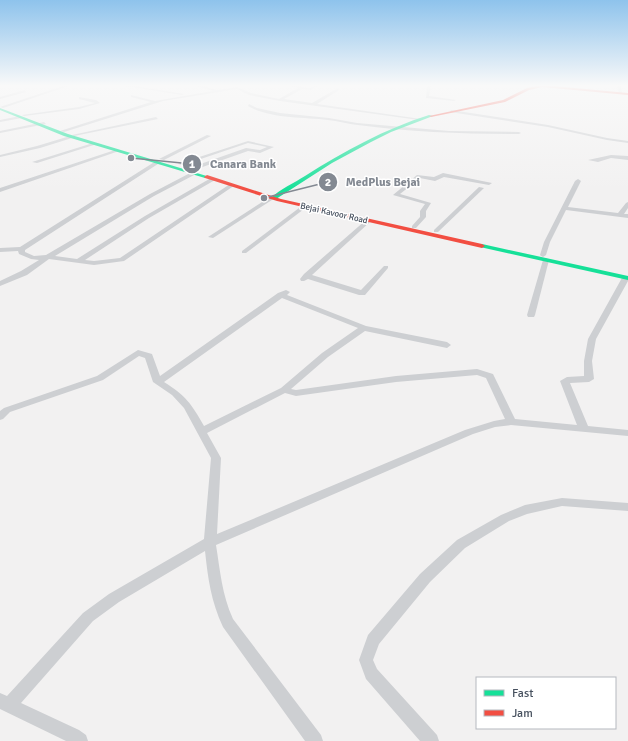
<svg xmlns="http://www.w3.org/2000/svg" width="628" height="741" font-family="Signika,sans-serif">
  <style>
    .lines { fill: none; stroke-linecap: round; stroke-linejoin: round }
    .street { fill: #cdcfd2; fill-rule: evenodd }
    .fast { fill: #16e098; fill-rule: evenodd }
    .jam { fill: #f24e42; fill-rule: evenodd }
    .labels { text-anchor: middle; stroke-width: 3; stroke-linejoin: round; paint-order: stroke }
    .far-street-label { font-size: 9px; fill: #47515f; stroke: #fff }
    .leader { fill: none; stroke: #838992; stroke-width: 1.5 }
    .callout-dot { fill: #838992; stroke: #fff; stroke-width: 1.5 }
    .mark-label { font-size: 12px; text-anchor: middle; font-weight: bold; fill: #fff }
    .callout-label { font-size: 12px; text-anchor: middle; font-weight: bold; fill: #838992; stroke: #fff; stroke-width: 3; stroke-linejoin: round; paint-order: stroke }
  </style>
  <rect width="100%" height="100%" fill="#f2f1f1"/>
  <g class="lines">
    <g class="street">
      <polygon points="63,86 69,86 3,108 0,107"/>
      <polygon points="125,86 134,86 184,94 182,95"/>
      <polygon points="197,86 203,86 217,90 237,87 251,93 279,99 298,88 292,86 310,88 317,86 311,90 302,89 284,99 312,103 338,88 339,90 317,104 421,119 419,120 280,101 249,95 237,89 163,101 64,132 60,131 151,102 131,97 131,95 155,101 213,91"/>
      <polygon points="427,86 431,86 429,96 456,100 454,101 426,98"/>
      <polygon points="617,86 621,86 622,94 619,93"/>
      <polygon points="25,90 26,92 0,99 0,97"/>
      <polygon points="79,97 96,100 100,103 79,109 24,116 22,115 79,107 95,103 79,99"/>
      <path d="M249,104l8,4 23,5 49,5 28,5 92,8 70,1 2,1 -2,1c-54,0 -108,-2 -161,-9 -10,-1 -20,-4 -30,-5 -26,-3 -58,-1 -80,-14z"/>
      <polygon points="451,110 548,125 607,138 628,141 628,143 607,140 548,127 450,112"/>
      <polygon points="20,116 22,118 0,122 0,120"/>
      <polygon points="156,117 158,119 74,136 72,135"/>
      <polygon points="44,122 46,124 0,133 0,131"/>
      <polygon points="207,135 211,136 164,160 159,159"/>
      <polygon points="70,136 72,138 40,148 0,157 0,155 37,146"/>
      <polygon points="248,141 274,147 260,153 248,151 194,170 191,168 192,167 246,148 260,150 267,147 248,143 183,165 178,164"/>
      <polygon points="93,143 97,144 37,163 32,162"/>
      <polygon points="115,150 119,151 0,192 0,188"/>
      <polygon points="611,155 628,156 628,160 611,158 598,162 588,160"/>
      <polygon points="156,161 161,162 25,250 25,252 34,256 46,255 150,194 192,172 196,172 196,174 154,196 55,256 77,259 145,216 211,178 215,178 215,180 149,218 85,260 94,261 120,258 230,184 235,185 124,261 94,265 49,259 27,275 0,286 0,281 21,271 39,260 31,259 19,254 18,251 0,252 0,248 20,247"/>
      <polygon points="443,173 492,183 489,185 444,177 435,181 420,178 400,194 431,203 426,211 426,217 416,228 412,228 412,226 420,217 420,211 425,204 393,195 417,175 434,177"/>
      <polygon points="578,179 581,181 568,207 618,213 626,203 628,202 628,208 624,214 628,214 628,218 566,210 550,242 546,255 543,257 541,256 540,255 544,242 575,181"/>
      <polygon points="479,187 484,188 438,232 434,232 434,230"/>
      <polygon points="270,197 275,198 213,238 208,237"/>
      <polygon points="303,205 308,206 246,253 242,253 242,251"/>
      <polygon points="366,220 371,221 312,275 361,290 384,266 388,266 388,268 365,295 359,295 308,279 304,281 301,281 300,279 304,274"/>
      <polygon points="546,258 549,260 535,315 534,317 528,317 527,315 543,260"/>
      <path d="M623,276h5v5l-32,58 -4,22 2,18 -5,3 -19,1 18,43 40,4v6l-117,-11 -16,2 -22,7 -257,111c4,25 6,50 17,74l88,116 2,6h-18l-82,-114c-12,-26 -15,-48 -18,-76l-86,51 -26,19 -72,82 58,27 7,5 2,6h-22l-66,-32v-16l7,3 76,-83 26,-19 95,-55 7,-81 -27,-50 -12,-13 -19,-13 -8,-24 -6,-2 -36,24 -93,32 -7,7 -3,1v-9l4,-3 93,-32 41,-26 14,4 8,22 118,-83 8,-3 4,2 -3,3 79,31 81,16 4,3 -4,3 -82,-17 -37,26 -37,32 5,1 100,-14 81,-7 16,5 22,45 62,6 -17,-44 7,-4 17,-1v-15l4,-22zM282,298l76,30 -36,25 -41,35 -77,38c-13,-23 -18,-30 -40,-44zM477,375l9,3 19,41 -11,2 -29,9 -248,104 4,-76 -14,-25 78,-40 11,3 100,-14z"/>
      <polygon points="562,498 628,503 628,511 562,506 527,514 509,521 465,548 430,582 379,644 373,660 377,669 437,735 439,741 420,741 366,679 359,660 368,635 420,574 457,540 501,515 525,505"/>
    </g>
    <g class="fast">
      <polygon points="0,108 68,134 210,177 205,178 64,136 0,110"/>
      <path d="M429,115l4,1 -42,16 -20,10 -39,21 -56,36 -5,-1c9,-9 23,-15 34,-22 39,-25 80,-47 124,-61z"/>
      <polygon points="482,244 628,276 628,280 480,247 479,246"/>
    </g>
    <g class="jam">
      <polygon points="537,86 553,86 628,93 628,95 542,87 529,90 505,102 431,117 429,116 503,100 527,88"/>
      <polygon points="207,175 281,199 482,244 485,246 482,248 277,201 205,178 204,177"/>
    </g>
  </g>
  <linearGradient id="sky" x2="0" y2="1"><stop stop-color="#8ec3ec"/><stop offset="0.45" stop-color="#f9f9f9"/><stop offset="1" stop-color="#f9f9f9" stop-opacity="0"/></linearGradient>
  <rect width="628" height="190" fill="url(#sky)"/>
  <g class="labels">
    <g class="far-street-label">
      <text transform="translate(334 213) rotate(13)" y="3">Bejai Kavoor Road</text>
    </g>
  </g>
  <path class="leader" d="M131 158L192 164M264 198L328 182"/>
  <g class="callout-dot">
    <circle cx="131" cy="158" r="4"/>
    <circle cx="264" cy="198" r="4"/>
    <circle cx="192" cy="164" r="10"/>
    <circle cx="328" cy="182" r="10"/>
  </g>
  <g class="mark-label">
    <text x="192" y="168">1</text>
    <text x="328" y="186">2</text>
  </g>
  <g class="callout-label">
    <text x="243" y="168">Canara Bank</text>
    <text x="383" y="186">MedPlus Bejai</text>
  </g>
  <rect x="476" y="677" width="140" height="52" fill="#ffffff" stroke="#b5b9bf"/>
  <rect x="484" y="690" width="20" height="6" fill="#16e098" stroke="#b5b9bf"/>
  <text x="512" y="697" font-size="12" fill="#47515f">Fast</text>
  <rect x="484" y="710" width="20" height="6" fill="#f24e42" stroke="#b5b9bf"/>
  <text x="512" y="717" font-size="12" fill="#47515f">Jam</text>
</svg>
